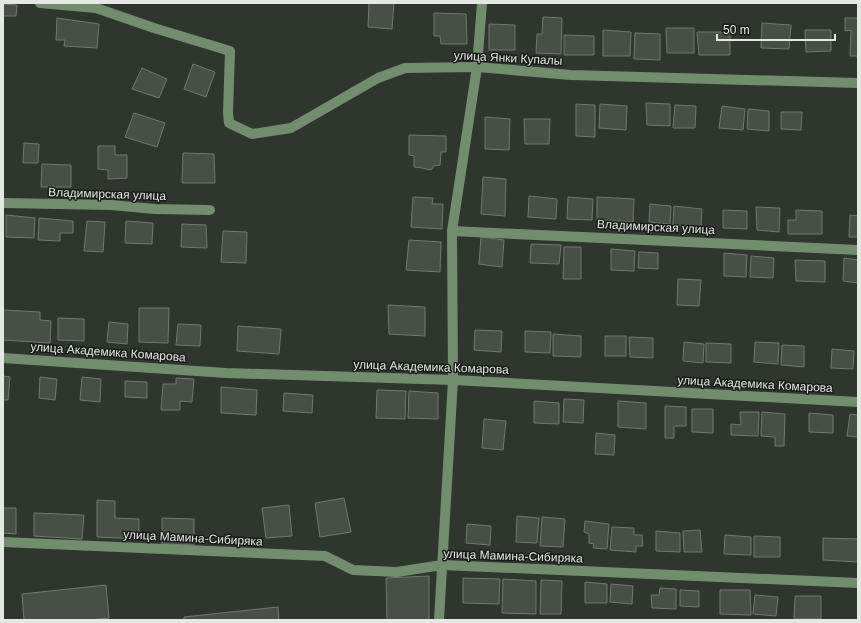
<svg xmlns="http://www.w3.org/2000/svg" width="861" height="623" font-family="Arial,sans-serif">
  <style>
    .building { fill: #484f47; stroke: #70786f }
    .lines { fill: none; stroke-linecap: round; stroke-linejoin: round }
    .minor { stroke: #718d6e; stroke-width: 10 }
    .labels { text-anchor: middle; stroke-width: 3; stroke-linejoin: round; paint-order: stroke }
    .street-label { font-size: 12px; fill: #e3e8e3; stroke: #191c19 }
  </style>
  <rect width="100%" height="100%" fill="#2f362e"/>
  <g class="building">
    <polygon points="369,3 394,3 392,29 368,27"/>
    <polygon points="3,4 17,5 16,16 3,16"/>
    <polygon points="434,13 466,14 467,44 441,44 440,36 434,36"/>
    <polygon points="543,17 562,18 561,54 536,53 537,34 542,34"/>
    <polygon points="57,18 99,24 97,48 64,46 65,40 56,40"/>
    <polygon points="845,18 858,18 858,56 850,56 851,30 845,31"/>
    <polygon points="762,23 791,25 789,49 761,48"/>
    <polygon points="489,24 515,25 515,50 489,50"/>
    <polygon points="666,28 694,28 694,53 667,53"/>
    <polygon points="603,30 631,32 630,56 603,56"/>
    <polygon points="805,30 831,30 831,51 806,52"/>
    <polygon points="697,32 730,32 730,55 699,55"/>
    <polygon points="635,33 660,34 660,60 634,59"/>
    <polygon points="564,35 594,36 594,55 564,55"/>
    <polygon points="193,64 215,72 206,97 184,89"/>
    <polygon points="142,68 167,79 159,98 132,89"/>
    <polygon points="646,103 670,104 670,126 647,125"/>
    <polygon points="576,104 595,105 595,137 576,136"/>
    <polygon points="600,104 627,106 626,130 599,128"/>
    <polygon points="675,105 696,106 695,128 673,128"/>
    <polygon points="722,106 745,109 743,130 719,128"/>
    <polygon points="748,109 769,111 769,131 747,129"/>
    <polygon points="781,112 802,112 801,130 781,129"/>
    <polygon points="134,113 165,123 157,147 125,137"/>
    <polygon points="485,117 510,119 509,150 485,149"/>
    <polygon points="524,119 550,119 549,144 525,144"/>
    <polygon points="409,135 446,136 446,152 441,152 440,165 434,166 431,170 422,168 414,167 414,156 409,155"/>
    <polygon points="24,143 39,144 38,163 23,163"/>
    <polygon points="98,146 115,146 115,155 127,155 127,178 108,179 108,170 98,169"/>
    <polygon points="183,153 214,154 215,183 182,183"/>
    <polygon points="42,164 71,165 71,187 41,187"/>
    <polygon points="483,177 506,179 505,216 481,214"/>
    <polygon points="529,196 557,199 556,219 528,217"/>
    <polygon points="413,197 433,198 432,204 443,204 442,229 411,227"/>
    <polygon points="568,197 593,199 592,220 567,219"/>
    <polygon points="597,197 634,199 633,222 597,220"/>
    <polygon points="650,204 671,206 670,224 649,222"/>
    <polygon points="674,206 702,209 701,227 673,225"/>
    <polygon points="756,207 780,208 779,232 757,230"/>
    <polygon points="723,210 747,211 747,229 723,228"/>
    <polygon points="796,210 822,211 822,234 788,234 788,220 796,220"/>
    <polygon points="6,215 35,218 34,238 6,237"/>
    <polygon points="850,215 858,216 858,237 849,237"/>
    <polygon points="39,218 73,221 73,233 60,233 60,241 38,240"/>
    <polygon points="87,221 105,222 103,252 84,251"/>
    <polygon points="126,221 153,223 152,244 125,243"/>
    <polygon points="182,224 206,225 207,248 181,247"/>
    <polygon points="223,231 247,232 246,263 221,262"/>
    <polygon points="481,237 504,240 502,267 479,264"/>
    <polygon points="409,240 441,242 440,272 406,270"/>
    <polygon points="531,244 561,245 559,264 530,263"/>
    <polygon points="564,247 581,247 581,279 563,279"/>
    <polygon points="611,249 635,251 634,271 611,270"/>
    <polygon points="639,252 658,253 658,269 638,268"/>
    <polygon points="724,253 747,255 746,277 724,276"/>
    <polygon points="751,256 774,258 773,278 750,277"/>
    <polygon points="844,258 858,260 858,283 843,281"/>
    <polygon points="795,260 825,261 825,282 796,281"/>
    <polygon points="678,279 701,280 699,306 677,305"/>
    <polygon points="388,305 425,307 425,336 389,334"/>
    <polygon points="139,308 169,308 168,343 139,342"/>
    <polygon points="3,310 40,312 40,320 51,321 50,343 3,340"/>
    <polygon points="58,318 84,319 84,341 58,340"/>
    <polygon points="109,322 128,324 127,344 107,342"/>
    <polygon points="178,324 201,325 200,346 176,345"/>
    <polygon points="238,326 281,329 279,354 237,351"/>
    <polygon points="475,330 502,331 501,352 474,350"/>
    <polygon points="525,331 551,332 550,353 525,352"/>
    <polygon points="553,334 581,336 581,357 553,356"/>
    <rect x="605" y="336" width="21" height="20"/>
    <polygon points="629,337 653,338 653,358 630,357"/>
    <polygon points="684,342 704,344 703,363 683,361"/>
    <polygon points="755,342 779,343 778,364 754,362"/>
    <polygon points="706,343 731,344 731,363 706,362"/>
    <polygon points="782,345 804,346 804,367 781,365"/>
    <polygon points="832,349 854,351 853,369 831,368"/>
    <polygon points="3,376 10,377 8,400 3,400"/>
    <polygon points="40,377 57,379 55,400 39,398"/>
    <polygon points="82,377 101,379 100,402 80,400"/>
    <polygon points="176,378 194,379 192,402 180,401 180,410 161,410 163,384 176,384"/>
    <polygon points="125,381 147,382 147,398 125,397"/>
    <polygon points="221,387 257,390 256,415 221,413"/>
    <polygon points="377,390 406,391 405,419 376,418"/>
    <polygon points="409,391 438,393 438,419 408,418"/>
    <polygon points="284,393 313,395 312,413 283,411"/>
    <polygon points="564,399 584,400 583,423 563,422"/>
    <polygon points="534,401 559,403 559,424 534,423"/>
    <polygon points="618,401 646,403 646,429 618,427"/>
    <polygon points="665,406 686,407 686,426 674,426 674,438 665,438"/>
    <polygon points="692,409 713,409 713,433 692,432"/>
    <polygon points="740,412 759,412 758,436 731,435 731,424 741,425"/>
    <polygon points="762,412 785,414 784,446 775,446 775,437 761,436"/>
    <polygon points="809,413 833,415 833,433 809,432"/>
    <polygon points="850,414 858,415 858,437 847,436"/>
    <polygon points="484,419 506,421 503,450 482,448"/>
    <polygon points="596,433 615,435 614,455 595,454"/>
    <polygon points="344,498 351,532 320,537 315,503"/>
    <polygon points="97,500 115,501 115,518 139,519 139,539 97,537"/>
    <polygon points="289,505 292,536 266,538 262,508"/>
    <polygon points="3,508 16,508 16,534 3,533"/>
    <polygon points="34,513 84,515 82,539 34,536"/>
    <polygon points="517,516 539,518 537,543 516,542"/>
    <polygon points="542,517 565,519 563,547 540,546"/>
    <polygon points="162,518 194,519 194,545 162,544"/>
    <polygon points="585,521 609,524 607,549 593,548 594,544 589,543 589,534 584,532"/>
    <polygon points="467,524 491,526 490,545 466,543"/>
    <polygon points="612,527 634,528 634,535 642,535 643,546 636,546 636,552 610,550"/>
    <polygon points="700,530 702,552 684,552 683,531"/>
    <polygon points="656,531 680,533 680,552 656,551"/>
    <polygon points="725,535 751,537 751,555 724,554"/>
    <polygon points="754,536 780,537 780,557 754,557"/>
    <polygon points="823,538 858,539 858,562 823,560"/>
    <polygon points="429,576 429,620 387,620 386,578"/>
    <polygon points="463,578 500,579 499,604 463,603"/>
    <polygon points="503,579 536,581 536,614 502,613"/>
    <polygon points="541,580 562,581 561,614 540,614"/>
    <polygon points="585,582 607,584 607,603 585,603"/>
    <polygon points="611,584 633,586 632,604 610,602"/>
    <polygon points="106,585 109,618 89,620 24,620 22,594"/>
    <polygon points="660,588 676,589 676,609 652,608 651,595 659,595"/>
    <polygon points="680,590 699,591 699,607 680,606"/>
    <polygon points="720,590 750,590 751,615 720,614"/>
    <polygon points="755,595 778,597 776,616 753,614"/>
    <polygon points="795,596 821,596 821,619 794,619"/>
    <polygon points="278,607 279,620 184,620 184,617"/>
  </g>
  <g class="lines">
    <g class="minor">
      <polyline points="40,3 96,8 154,28 230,51 228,113 229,123 252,134 291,128 378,78 405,68 477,67 571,75 858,83"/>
      <polyline points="3,203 111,205 155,209 210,210"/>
      <polyline points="452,231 858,250"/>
      <polyline points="3,358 226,373 453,380 858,402"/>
      <polyline points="3,542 325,556 353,570 397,572 442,565 858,583"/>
      <polyline points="439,620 453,380 452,231 477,67 482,3"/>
    </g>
  </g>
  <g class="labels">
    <g class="street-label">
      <text transform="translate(508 58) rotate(3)" y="4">улица Янки Купалы</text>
      <text transform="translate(107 194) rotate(2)" y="4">Владимирская улица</text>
      <text transform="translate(656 227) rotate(3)" y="4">Владимирская улица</text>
      <text transform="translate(108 352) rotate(4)" y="4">улица Академика Комарова</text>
      <text transform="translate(431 367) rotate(2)" y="4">улица Академика Комарова</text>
      <text transform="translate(755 384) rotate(3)" y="4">улица Академика Комарова</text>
      <text transform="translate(193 538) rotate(3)" y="4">улица Мамина-Сибиряка</text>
      <text transform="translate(513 556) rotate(2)" y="4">улица Мамина-Сибиряка</text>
    </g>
  </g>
  <rect width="861" height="623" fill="none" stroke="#e3e8e3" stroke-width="8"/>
  <path d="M717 34v6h118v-6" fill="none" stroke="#e3e8e3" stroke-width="2"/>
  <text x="723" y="34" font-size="12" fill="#e3e8e3" stroke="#191c19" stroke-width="3" paint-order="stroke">50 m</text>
</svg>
